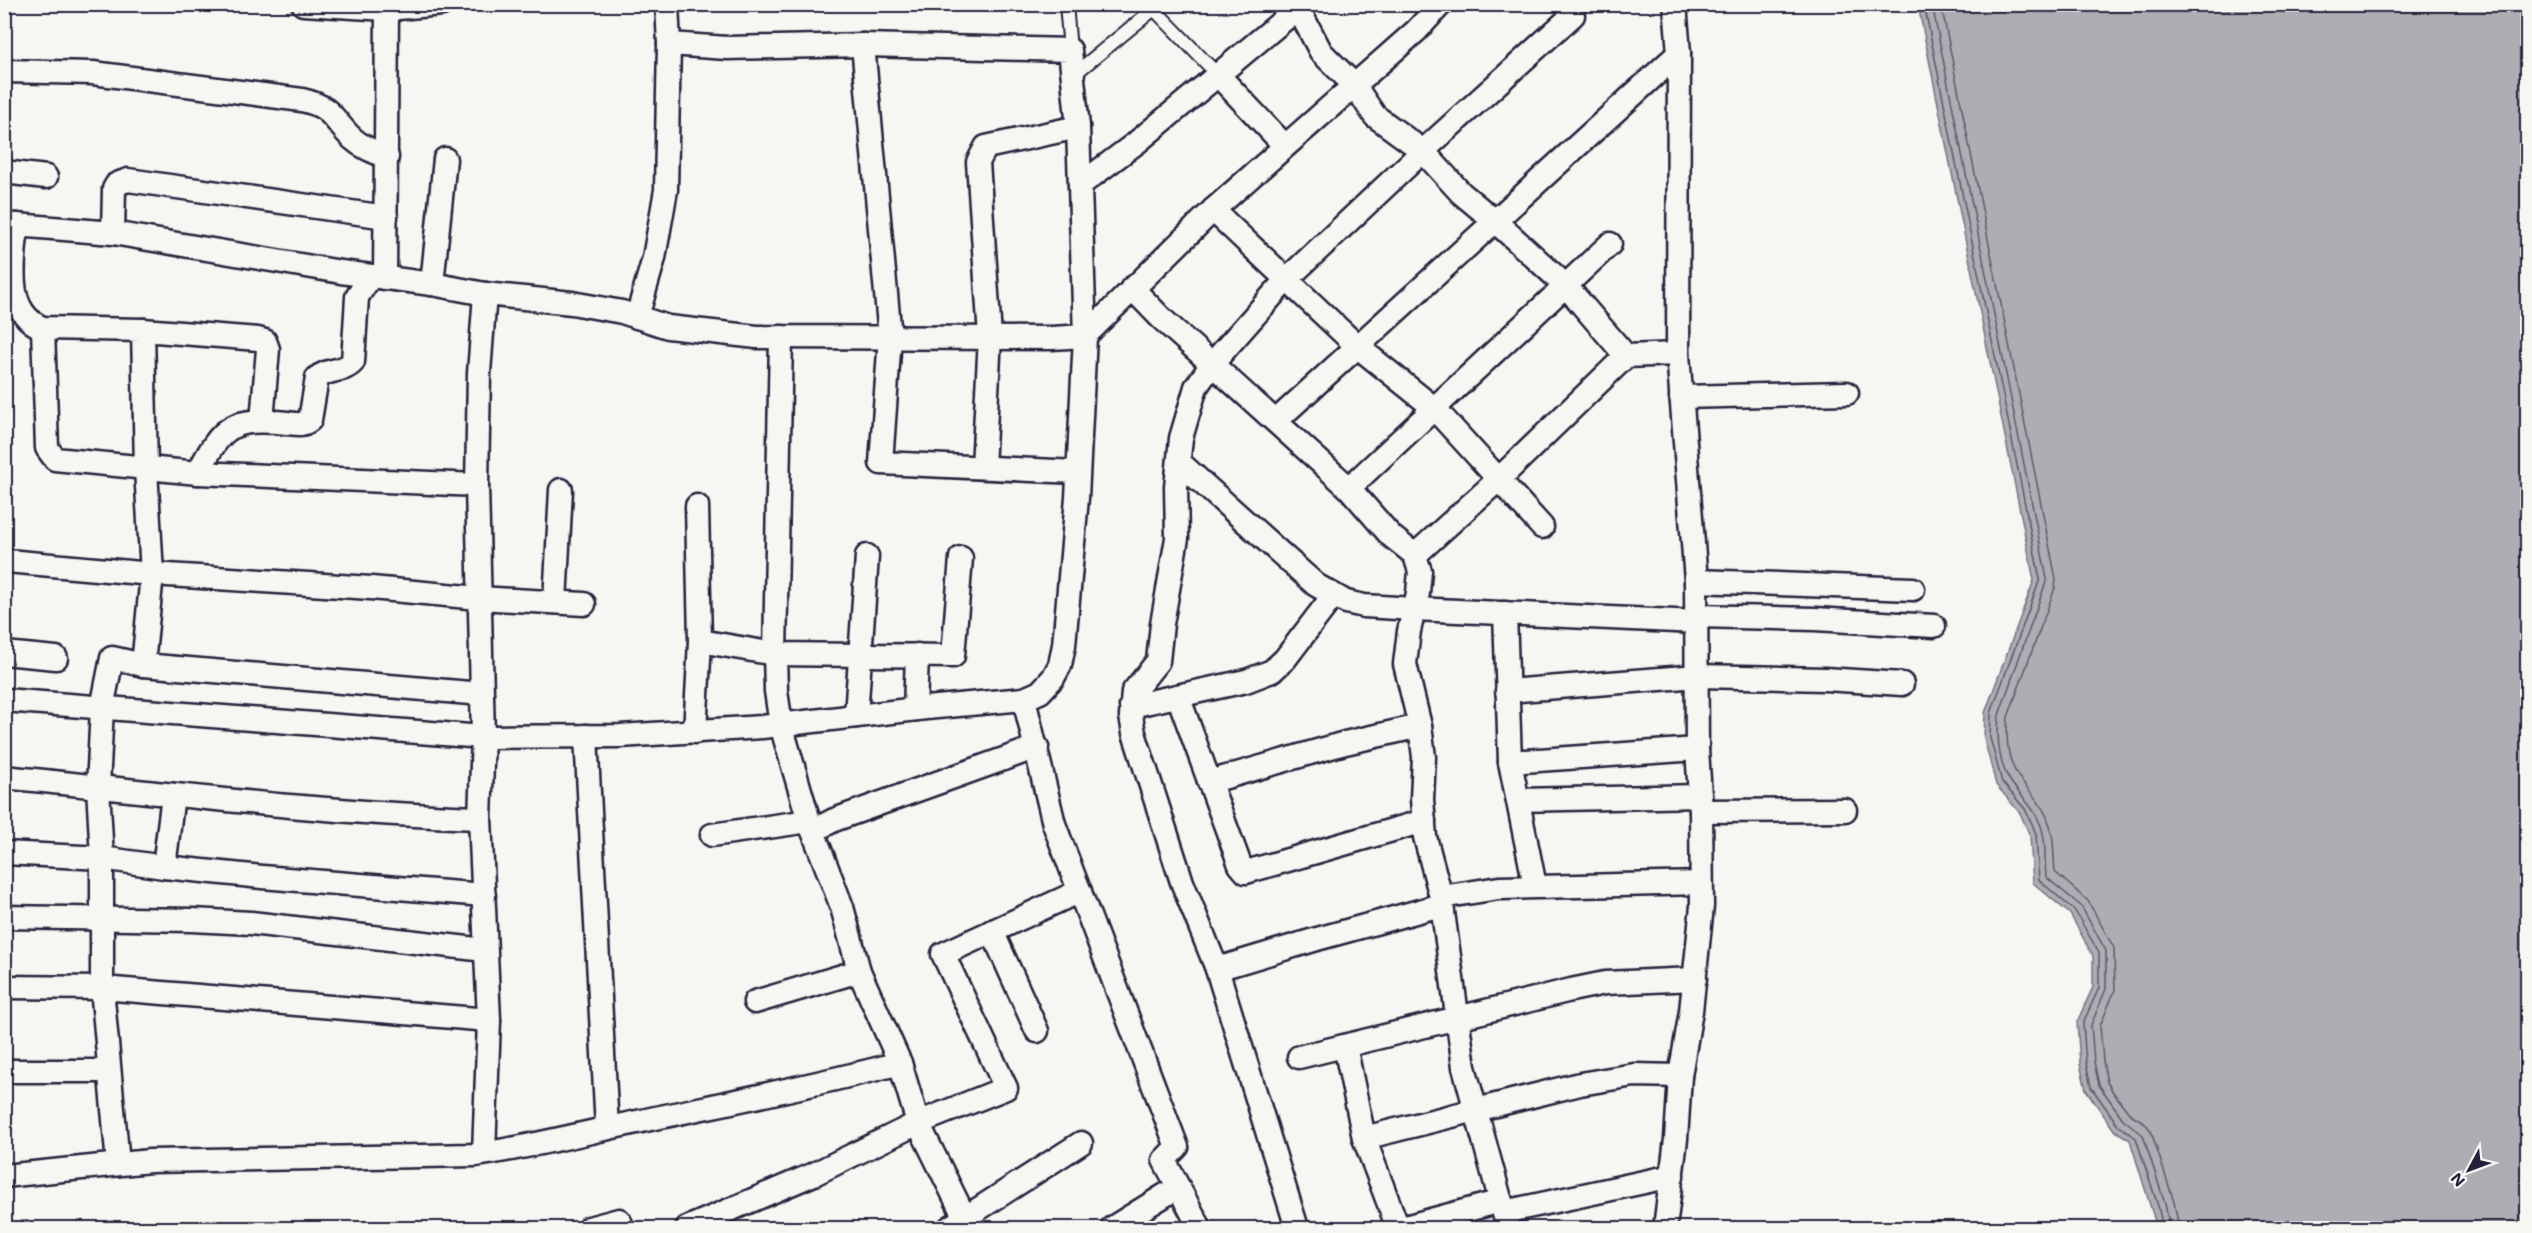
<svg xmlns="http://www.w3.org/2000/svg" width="2532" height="1233" font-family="Mali,sans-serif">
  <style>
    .water { fill: #adadb3; stroke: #757583; stroke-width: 1.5 }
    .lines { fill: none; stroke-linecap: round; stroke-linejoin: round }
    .shore { stroke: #5a5a6b; stroke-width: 1.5 }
    .lane-casing { stroke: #22223b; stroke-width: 16 }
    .street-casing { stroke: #22223b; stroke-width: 27 }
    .lane { stroke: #f6f6f2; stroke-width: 12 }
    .street { stroke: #f6f6f2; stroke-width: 22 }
  </style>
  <rect width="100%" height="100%" fill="#f6f6f2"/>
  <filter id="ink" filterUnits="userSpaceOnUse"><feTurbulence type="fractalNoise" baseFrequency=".0167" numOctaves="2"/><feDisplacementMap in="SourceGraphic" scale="12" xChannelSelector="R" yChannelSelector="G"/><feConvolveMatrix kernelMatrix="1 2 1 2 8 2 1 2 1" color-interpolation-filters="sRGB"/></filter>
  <g filter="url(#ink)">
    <polygon class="water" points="1918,5 2527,5 2527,1228 2157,1228 2130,1140 2114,1130 2086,1090 2080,1064 2077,1022 2093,987 2093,956 2070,914 2033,883 2030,836 2020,813 1996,785 1984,738 1985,713 2034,580"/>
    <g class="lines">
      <g class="shore">
        <polyline points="1924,4 2040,579 1991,713 1990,738 2002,782 2025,809 2033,826 2036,835 2039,880 2075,911 2099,953 2099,988 2083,1023 2086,1063 2091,1087 2118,1125 2136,1138 2158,1206 2163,1228"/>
        <path d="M1932,4l115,575 -48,136c-2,20 -1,46 10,64 9,15 23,25 30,42 8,17 5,37 7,56l35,29 25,45v38l-15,36 3,37 5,23 24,34 20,16 22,69 5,24"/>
        <path d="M1941,4l115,575 -1,9 -47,129c-2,18 -1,42 10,59 10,14 22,25 29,41 8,18 6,37 8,55l33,29 26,47 1,42 -15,36 3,35 4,21 6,10 16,21 16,10 6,8 23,71 5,26"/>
      </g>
      <defs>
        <g id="lane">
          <polyline points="1066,4 1070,50"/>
          <polyline points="1154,9 1218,75"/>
          <polyline points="1073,75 1160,4"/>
        </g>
        <g id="street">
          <polyline points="303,4 387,9 442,4"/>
          <polyline points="1298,8 1321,52 1354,85 1375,116 1423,151 1461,193 1496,222 1566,286 1626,356"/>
          <polyline points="863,45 890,337 881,463 1077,472"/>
          <path d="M4,71l89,2 209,27c32,7 30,20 51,39 10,9 22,13 34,18"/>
          <polyline points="1218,75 1285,146"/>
          <polyline points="4,172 46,177"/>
          <polyline points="1080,185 1136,143 1303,4"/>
          <polyline points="1213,210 1358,347 1434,408 1542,527"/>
          <polyline points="4,224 113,233 341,272 432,284 485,294 572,303 622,312 668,327 757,337 1052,338 1085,336 1213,210 1416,31 1441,4"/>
          <path d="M17,225c-3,34 -14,88 26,103l100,2 3,139 6,105 -9,91"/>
          <polyline points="113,233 114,189 117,184 128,180 386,217"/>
          <polyline points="385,278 387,9"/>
          <polyline points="432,284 445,159"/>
          <polyline points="1132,288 1161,318 1349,488 1391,536 1415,555 1417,562 1420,571 1418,593 1409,631 1405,664 1420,726 1424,757 1422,799 1425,837 1441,897 1464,1067 1508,1228"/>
          <polyline points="637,317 654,258 666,190 669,44 667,4"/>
          <polyline points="43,328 47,448 55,459 198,473 477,485"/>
          <polyline points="143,330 258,339 265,341 268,349 262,421"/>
          <polyline points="781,337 775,654 776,691 781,725 809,821 842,907 859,971 900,1063 918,1123 970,1228"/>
          <polyline points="1681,397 1847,393"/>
          <polyline points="1277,420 1679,53"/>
          <polyline points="1179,462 1316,585 1346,602 1364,606 1414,609 1697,622"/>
          <polyline points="983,467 990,337 978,162 986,147 1078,127"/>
          <path d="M198,473c25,-49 34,-55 89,-50 9,1 16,3 23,-3l7,-42c11,-10 26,-5 36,-16l4,-65 14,-21"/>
          <polyline points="1349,488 1610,244"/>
          <polyline points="1415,555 1498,480 1626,356 1678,354"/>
          <polyline points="7,561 152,574 371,588 479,598 584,604"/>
          <polyline points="1696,581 1913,589"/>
          <polyline points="555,602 561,490"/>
          <polyline points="1505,613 1510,762 1535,886"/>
          <polyline points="1697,616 1815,619 1934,626"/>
          <polyline points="700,641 775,654 953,656 961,558"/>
          <polyline points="4,653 56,658"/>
          <polyline points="1507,691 1698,676 1825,679 1902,684"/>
          <polyline points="1178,696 1240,865 1246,872 1424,821"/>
          <polyline points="1024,699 1054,824 1177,1147 1164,1160 1200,1228"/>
          <polyline points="4,700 483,737 620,736 762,727 926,708 1024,699 1040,692 1053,678 1060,665 1064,645 1077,498 1085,336 1078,127 1070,50 863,45 727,48 669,44"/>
          <polyline points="1131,706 1246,681 1272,671 1285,659 1333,596"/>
          <polyline points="915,709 917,655"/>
          <polyline points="856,716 867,556"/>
          <polyline points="695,732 700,641 697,506"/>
          <polyline points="586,736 607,1128"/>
          <polyline points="1510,762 1697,749"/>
          <path d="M4,777c159,16 317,36 476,41"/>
          <polyline points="1209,782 1345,743 1420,726"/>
          <polyline points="1519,800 1700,796"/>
          <polyline points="1701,811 1845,810"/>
          <polyline points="813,831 834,820 1037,747"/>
          <polyline points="712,835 809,821"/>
          <polyline points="4,853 102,858 164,867 262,877 484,895"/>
          <polyline points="164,867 173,795"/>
          <polyline points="1441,897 1499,888 1701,883"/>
          <polyline points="4,917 192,920 251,923 485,950"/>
          <polyline points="992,931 1037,1031"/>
          <polyline points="1217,969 1317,939 1441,905"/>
          <polyline points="4,987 102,988 489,1020"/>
          <polyline points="755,1002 859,971"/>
          <polyline points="1345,1046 1364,1138 1398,1228"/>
          <polyline points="1299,1057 1571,990 1605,983 1695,979"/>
          <polyline points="4,1071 108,1071"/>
          <polyline points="1364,1138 1580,1084 1634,1075 1680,1076"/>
          <polyline points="484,1153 489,1020 480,818 483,737 477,485 479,373 485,294"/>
          <polyline points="118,1164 102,988 102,858 98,787 102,708 112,658 143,665 482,694"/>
          <path d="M4,1176l146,-15 326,-6c55,-8 107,-22 161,-33 88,-19 176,-36 263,-59"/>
          <polyline points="1504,1212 1672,1176"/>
          <polyline points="589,1228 619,1220 623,1228"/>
          <polyline points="687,1228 814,1174 918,1123 1006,1088 943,954 1080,891"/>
          <polyline points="949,1228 1081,1143"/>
          <polyline points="1112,1228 1178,1187"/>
          <polyline points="1297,1228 1217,969 1182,882 1134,733 1131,716 1133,692 1158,661 1162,624 1177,538 1176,487 1181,438 1196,387 1212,364 1286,280 1423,151 1573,15"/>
          <polyline points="1401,1228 1501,1201"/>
          <polyline points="1665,1228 1676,1139 1680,1076 1691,1011 1702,906 1701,811 1697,749 1696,581 1678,354 1679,53 1675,4"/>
        </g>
      </defs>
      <use href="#lane" class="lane-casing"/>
      <use href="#street" class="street-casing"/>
      <use href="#lane" class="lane"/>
      <use href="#street" class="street"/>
    </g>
  </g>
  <rect width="2532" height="1233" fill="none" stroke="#f6f6f2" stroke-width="24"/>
  <rect x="12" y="12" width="2508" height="1209" fill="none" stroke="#22223b" stroke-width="2" filter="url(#ink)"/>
  <g transform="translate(2469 1170) rotate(229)" stroke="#f6f6f2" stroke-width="4.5" paint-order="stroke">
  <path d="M0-4.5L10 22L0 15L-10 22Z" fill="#22223b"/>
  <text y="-9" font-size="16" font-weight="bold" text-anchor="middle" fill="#22223b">N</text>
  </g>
</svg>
